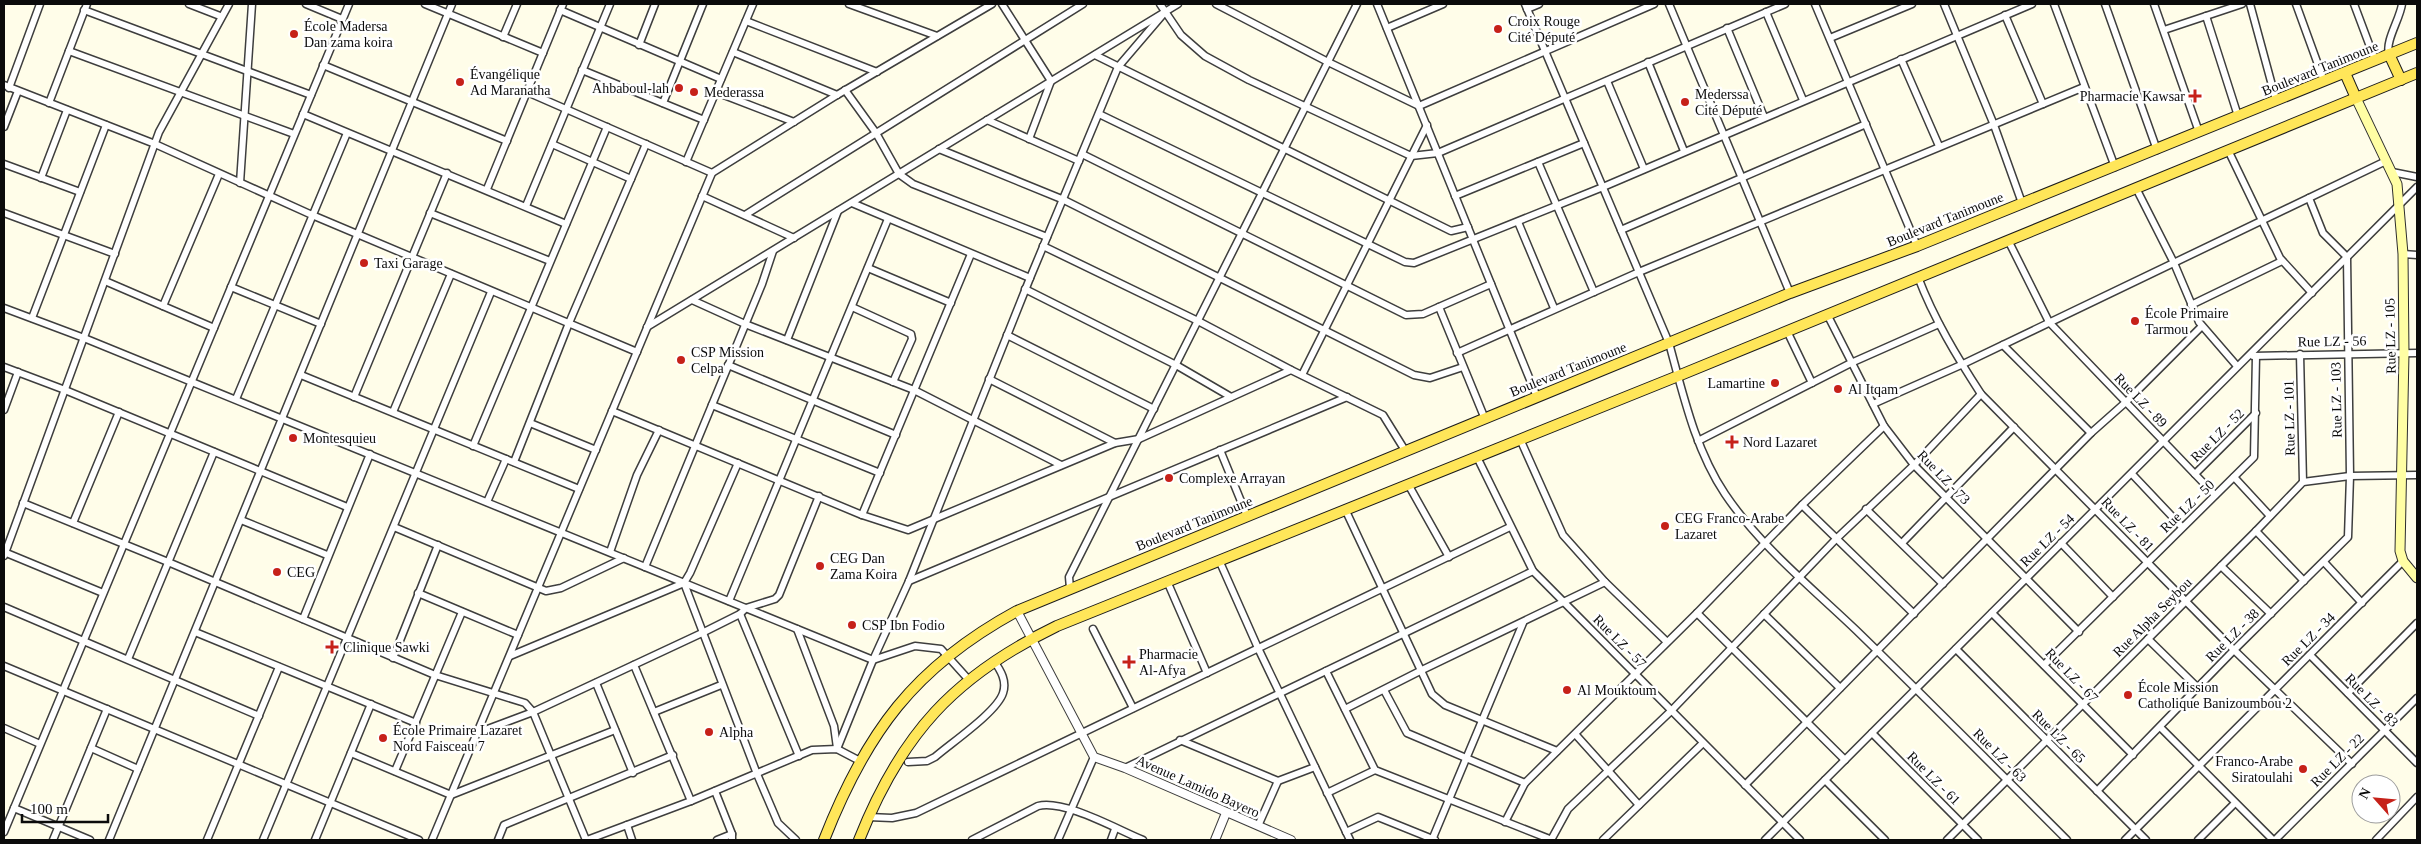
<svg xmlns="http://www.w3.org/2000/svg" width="2421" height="844" font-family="Georgia,serif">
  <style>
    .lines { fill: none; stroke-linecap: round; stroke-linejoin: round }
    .minor-casing { stroke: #3e3e3e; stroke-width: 9 }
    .tertiary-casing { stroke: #3e3e3e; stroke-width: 10 }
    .secondary-casing { stroke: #2d2d2d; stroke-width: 11 }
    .primary-casing { stroke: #1c1c1c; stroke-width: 12 }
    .minor { stroke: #fff; stroke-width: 6 }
    .tertiary { stroke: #fff; stroke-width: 8 }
    .secondary { stroke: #fffea4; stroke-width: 9 }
    .primary { stroke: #ffe659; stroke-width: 10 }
    .poi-dot { fill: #c62119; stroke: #fff; stroke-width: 2 }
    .labels { text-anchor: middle; stroke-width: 5; stroke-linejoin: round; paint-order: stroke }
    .poi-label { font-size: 14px; fill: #0b0b0b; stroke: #fff; text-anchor: start }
    .street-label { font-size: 14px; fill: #0b0b0b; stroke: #fff }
  </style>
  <rect width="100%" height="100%" fill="#fffde9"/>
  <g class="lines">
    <defs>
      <g id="minor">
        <polyline points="189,4 220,16"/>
        <polyline points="306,4 342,19"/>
        <polyline points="425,4 543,53"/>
        <polyline points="849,4 937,36"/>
        <polyline points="1002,4 1051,81 1029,139"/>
        <polyline points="1160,4 1181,35 1205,56 1249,80 1411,156 1438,153 1785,4"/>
        <polyline points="1216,4 1328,62 1419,106 1654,4"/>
        <polyline points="1377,4 1537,397"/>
        <path d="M1525,4l144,339c14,51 26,106 56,151 35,52 86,93 131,136 71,69 141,140 211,210"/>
        <polyline points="1669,4 1790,293"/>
        <polyline points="1815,4 1917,246"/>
        <polyline points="1944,4 1994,125 2022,203"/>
        <polyline points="2054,4 2115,167"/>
        <polyline points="2105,4 2157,150"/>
        <polyline points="2154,4 2199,132"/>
        <polyline points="2250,4 2276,100"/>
        <polyline points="2296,4 2324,81"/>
        <polyline points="2354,4 2375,60"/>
        <polyline points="1527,9 1539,4"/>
        <polyline points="84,10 311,95"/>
        <polyline points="560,10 721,79"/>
        <polyline points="1766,12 1803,100"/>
        <polyline points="2005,15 2043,104"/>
        <polyline points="2206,16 2238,116"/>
        <polyline points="746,21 877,72"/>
        <polyline points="1387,28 1443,4"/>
        <polyline points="1727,28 1764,117"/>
        <polyline points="2164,30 2242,4"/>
        <polyline points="503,37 517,4"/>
        <polyline points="1830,38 1912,4"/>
        <polyline points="639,45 655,4"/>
        <polyline points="69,51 294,134"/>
        <polyline points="733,52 837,95"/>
        <path d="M2389,54c-4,-13 11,-35 13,-50"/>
        <polyline points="1095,55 1451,231 1468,227"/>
        <polyline points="1901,59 1939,146"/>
        <polyline points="1648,62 1684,151"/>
        <polyline points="323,65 507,141"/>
        <polyline points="582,70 704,120"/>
        <polyline points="1607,81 1644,169"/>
        <polyline points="4,85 155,144 312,215 637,352"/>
        <polyline points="9,88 40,4"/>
        <polyline points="845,90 876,133 899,174 913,184 1047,237"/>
        <polyline points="527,92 712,173"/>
        <polyline points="716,92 794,122"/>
        <polyline points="49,103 87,4"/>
        <polyline points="663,103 703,4"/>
        <polyline points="303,114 566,224"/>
        <polyline points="1099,114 1405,262 1414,263 1603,187 2032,4"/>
        <polyline points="987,120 1079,161"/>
        <polyline points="4,127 18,91"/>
        <polyline points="552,144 631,179"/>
        <polyline points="939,149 1064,200 1414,375 1430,378 1463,367"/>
        <polyline points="2228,150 2280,258 2312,293"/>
        <polyline points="1082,154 1406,315 1423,314 1491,284"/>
        <polyline points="686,162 753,4"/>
        <polyline points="1538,162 1594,292"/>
        <polyline points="4,164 80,192"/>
        <polyline points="2392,172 2417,177"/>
        <polyline points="41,178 67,110"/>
        <polyline points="240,183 252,4"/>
        <polyline points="2136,188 2174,263 2199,322 2237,366"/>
        <polyline points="487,189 563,4"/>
        <polyline points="702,196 794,238"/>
        <polyline points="1455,196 1584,143"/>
        <polyline points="2309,198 2323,233 2347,257"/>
        <polyline points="852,203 1030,278"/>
        <polyline points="526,206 610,4"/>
        <polyline points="4,213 115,254"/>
        <polyline points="430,213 550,261"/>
        <polyline points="745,215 1083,4"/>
        <polyline points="1518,222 1554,308"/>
        <polyline points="1621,230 1866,124"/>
        <polyline points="2008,240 2049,322 2215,495"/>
        <polyline points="1043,246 1198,321 1291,370 1383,415 1406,452"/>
        <polyline points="2403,254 2417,255"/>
        <polyline points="868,268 951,303"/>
        <path d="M1918,277c16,42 39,80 63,117l253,256 118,114"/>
        <polyline points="105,281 214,328"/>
        <polyline points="231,287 321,324"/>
        <polyline points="1025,289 1176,365 1231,397"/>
        <polyline points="692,300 745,324 914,390 1061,465"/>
        <polyline points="2191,305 2282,261"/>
        <polyline points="163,306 219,174"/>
        <polyline points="852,307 911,334 912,339 893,382"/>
        <polyline points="1439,307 1485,419"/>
        <polyline points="4,308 84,338 873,660 915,646 941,649 968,679"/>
        <polyline points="1827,314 1884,426 1914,465 2079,632"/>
        <polyline points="32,318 106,125"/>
        <polyline points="647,327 1178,4"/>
        <polyline points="1787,331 1812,383"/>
        <polyline points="1007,335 1154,409"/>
        <polyline points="787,340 838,211"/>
        <polyline points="2003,345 2091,433"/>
        <polyline points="1457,353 1639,272 2084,87"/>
        <polyline points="2300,354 2303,482"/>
        <polyline points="2253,356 2417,353"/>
        <polyline points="728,365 896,435"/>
        <polyline points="4,367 65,390 347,507"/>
        <polyline points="301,375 579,489"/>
        <polyline points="1302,375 1427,125"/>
        <polyline points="989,379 1115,443"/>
        <polyline points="354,397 447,173"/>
        <polyline points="236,399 347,133"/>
        <polyline points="1873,404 1961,365 2386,161"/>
        <polyline points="712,405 880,473"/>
        <polyline points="4,410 18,372"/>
        <polyline points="612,411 862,515 908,530 1115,443 1139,439 1291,370"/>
        <polyline points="393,412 451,274"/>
        <polyline points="530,423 596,450"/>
        <polyline points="1520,439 1563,535 1605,582 1667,642"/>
        <polyline points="1698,441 1851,363 1939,324"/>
        <polyline points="473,446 607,127"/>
        <polyline points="1220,450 1247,516"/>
        <polyline points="1477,457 1533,571 1800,840"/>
        <polyline points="514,462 569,323 646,144"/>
        <polyline points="2132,474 2182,527"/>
        <polyline points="2195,474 2256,413"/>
        <polyline points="2234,477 2270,516"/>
        <polyline points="1408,484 1449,557"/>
        <polyline points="487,502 506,459"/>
        <polyline points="23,503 168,562 435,675 525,703 533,712 586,840"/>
        <polyline points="1802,505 1914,614"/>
        <polyline points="1345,509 1432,694 1445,705 1557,751"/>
        <polyline points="1866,509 1943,584"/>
        <polyline points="862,515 971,254"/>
        <polyline points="241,520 327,555"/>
        <polyline points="73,523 119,412"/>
        <polyline points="394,527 546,591 561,588 624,558"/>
        <polyline points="2256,531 2304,581"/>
        <polyline points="1902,543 2014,427"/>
        <polyline points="2061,543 2113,597"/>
        <polyline points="4,552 103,593"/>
        <polyline points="610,552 637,475 659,430"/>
        <polyline points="4,556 159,132 229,4"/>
        <polyline points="1219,560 1258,648 1350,840"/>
        <polyline points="2324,562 2362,603"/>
        <polyline points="2221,566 2271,614"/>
        <polyline points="645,567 762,284 773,251"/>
        <polyline points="909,581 1347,397"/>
        <polyline points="1167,581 1207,673"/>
        <polyline points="684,583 757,774 778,823 796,840"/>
        <polyline points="1070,588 1069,577 1357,4"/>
        <polyline points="418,593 518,635"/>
        <polyline points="729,601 888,219"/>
        <polyline points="4,607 259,716"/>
        <polyline points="1697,613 1845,760"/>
        <polyline points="1992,613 2133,755"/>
        <polyline points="740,614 799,756"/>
        <polyline points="1764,614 1840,688"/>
        <polyline points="303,619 370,454"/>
        <polyline points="797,629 834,726 837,748"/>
        <polyline points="1093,629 1133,708"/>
        <polyline points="195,632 416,723"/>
        <polyline points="2148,639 2198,688"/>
        <polyline points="1956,649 2146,840"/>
        <polyline points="2310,655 2417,763"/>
        <polyline points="510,656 684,583 690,573 738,463"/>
        <polyline points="393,658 438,545"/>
        <polyline points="128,659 214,452"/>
        <polyline points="634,665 691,801"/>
        <polyline points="2044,665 2254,457 2256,356"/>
        <polyline points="4,666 419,840"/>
        <polyline points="1326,671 1375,770 1552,840"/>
        <polyline points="596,683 633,773"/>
        <polyline points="1384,690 1407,733 1525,783"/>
        <polyline points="2348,693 2417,623"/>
        <polyline points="1345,709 1422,670 1605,582"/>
        <polyline points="654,712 721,685"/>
        <polyline points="2160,727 2273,840"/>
        <polyline points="4,728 40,744"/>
        <polyline points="477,733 533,712 702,633 740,614 746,608 775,599 779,595 819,496"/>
        <polyline points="1872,733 1978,840"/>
        <polyline points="1576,735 1639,805"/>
        <polyline points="1180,740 1278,781 1315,767"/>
        <polyline points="91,748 138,769"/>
        <polyline points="837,749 873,660 909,581 1030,278 1118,67 1165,12"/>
        <polyline points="351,753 451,795 615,730"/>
        <path d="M908,762l19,-1 8,-4c16,-14 62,-45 68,-64 4,-12 -2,-22 -9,-32"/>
        <polyline points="1125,768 1533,571"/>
        <polyline points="395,771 462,612"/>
        <polyline points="1825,780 1885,840"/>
        <polyline points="1745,785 2091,433 2126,402 2201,327"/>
        <polyline points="715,791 732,834 732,840"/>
        <polyline points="2097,791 2234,650 2348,537 2350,476 2347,257"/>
        <polyline points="1327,793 1375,770"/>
        <polyline points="14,808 90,840"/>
        <polyline points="868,817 892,818 916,813 1510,527"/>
        <polyline points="1505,822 1525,783 1697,613 1802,505 1884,426"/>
        <polyline points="627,825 632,840"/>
        <polyline points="1258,826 1278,781"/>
        <polyline points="4,832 349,4"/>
        <polyline points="1346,832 1378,817 1435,840"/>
        <polyline points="53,840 107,709"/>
        <polyline points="109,840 452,4"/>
        <polyline points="207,840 279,667"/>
        <polyline points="263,840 491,292"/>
        <polyline points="315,840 371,704"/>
        <polyline points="432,840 712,173 837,95 992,4"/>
        <polyline points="498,840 504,825 673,755"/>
        <polyline points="587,840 691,801 812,750 837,749 860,761"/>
        <polyline points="717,840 732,834"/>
        <path d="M972,840l66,-34c26,-7 80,24 105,34"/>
        <polyline points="1058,840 1094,757"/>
        <polyline points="1111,840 1115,829"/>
        <polyline points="1432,840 1523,623"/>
        <polyline points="1551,840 1568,809 1671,711 1836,539 1914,465 1981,394"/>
        <polyline points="1603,840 1703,743"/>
        <polyline points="1765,840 2417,187"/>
        <polyline points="1947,840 2256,531 2303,482 2350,476 2417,475"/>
        <polyline points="2125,840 2403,561"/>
        <polyline points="2198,840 2235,803"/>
        <polyline points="2275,840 2417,698"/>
        <polyline points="2376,840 2417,797"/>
      </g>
      <g id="tertiary">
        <polyline points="1017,611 1094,757 1125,768 1291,840"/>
        <polyline points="1215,840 1226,813"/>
      </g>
      <polyline id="secondary" points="2356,98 2397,184 2403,254 2404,353 2400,551 2403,561 2417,578"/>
      <g id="primary">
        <polyline points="2389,54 2401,80"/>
        <polyline points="2345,73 2356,98"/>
        <path d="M824,840c42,-107 90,-173 193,-229l773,-318 127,-47 500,-203"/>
        <path d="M859,840c42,-106 95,-164 198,-214l621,-250 739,-303"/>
      </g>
    </defs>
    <use href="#minor" class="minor-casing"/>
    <use href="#tertiary" class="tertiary-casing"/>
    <use href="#secondary" class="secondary-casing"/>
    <use href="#primary" class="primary-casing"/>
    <use href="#minor" class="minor"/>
    <use href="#tertiary" class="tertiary"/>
    <use href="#secondary" class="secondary"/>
    <use href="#primary" class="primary"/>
  </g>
  <g class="poi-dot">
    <circle cx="1498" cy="29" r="5"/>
    <circle cx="294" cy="34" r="5"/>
    <circle cx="460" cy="82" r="5"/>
    <circle cx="679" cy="88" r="5"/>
    <circle cx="694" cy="92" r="5"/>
    <path d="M2192.5 88.5h5v5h5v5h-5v5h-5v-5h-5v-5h5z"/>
    <circle cx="1685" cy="102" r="5"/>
    <circle cx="364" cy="263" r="5"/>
    <circle cx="2135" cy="321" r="5"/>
    <circle cx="681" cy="360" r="5"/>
    <circle cx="1775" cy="383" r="5"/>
    <circle cx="1838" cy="389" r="5"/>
    <circle cx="293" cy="438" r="5"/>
    <path d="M1729.5 434.5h5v5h5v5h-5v5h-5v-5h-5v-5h5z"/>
    <circle cx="1169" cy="478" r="5"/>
    <circle cx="1665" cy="526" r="5"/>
    <circle cx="820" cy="566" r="5"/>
    <circle cx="277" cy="572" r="5"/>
    <circle cx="852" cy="625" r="5"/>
    <path d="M329.5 639.5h5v5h5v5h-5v5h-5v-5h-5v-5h5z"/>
    <path d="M1126.5 654.5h5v5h5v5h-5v5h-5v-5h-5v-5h5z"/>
    <circle cx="1567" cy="690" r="5"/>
    <circle cx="2128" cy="695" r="5"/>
    <circle cx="709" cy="732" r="5"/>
    <circle cx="383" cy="738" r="5"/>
    <circle cx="2303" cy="769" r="5"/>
  </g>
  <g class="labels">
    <g class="poi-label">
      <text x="1508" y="26">Croix Rouge<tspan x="1508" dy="16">Cité Député</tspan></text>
      <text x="304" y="31">École Madersa<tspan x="304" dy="16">Dan zama koira</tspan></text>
      <text x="470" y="79">Évangélique<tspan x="470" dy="16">Ad Maranatha</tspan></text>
      <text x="669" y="93" text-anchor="end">Ahbaboul-lah</text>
      <text x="704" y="97">Mederassa</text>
      <text x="1695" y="99">Mederssa<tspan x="1695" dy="16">Cité Député</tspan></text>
      <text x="2185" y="101" text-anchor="end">Pharmacie Kawsar</text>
      <text x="374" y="268">Taxi Garage</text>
      <text x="2145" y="318">École Primaire<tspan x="2145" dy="16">Tarmou</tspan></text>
      <text x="691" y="357">CSP Mission<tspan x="691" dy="16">Celpa</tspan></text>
      <text x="1765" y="388" text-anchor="end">Lamartine</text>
      <text x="1848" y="394">Al Itqam</text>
      <text x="303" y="443">Montesquieu</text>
      <text x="1743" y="447">Nord Lazaret</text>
      <text x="1179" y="483">Complexe Arrayan</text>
      <text x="1675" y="523">CEG Franco-Arabe<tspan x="1675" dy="16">Lazaret</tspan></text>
      <text x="830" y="563">CEG Dan<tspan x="830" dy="16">Zama Koira</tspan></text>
      <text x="287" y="577">CEG</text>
      <text x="862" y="630">CSP Ibn Fodio</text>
      <text x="343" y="652">Clinique Sawki</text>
      <text x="1139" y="659">Pharmacie<tspan x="1139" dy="16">Al-Afya</tspan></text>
      <text x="2138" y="692">École Mission<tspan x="2138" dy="16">Catholique Banizoumbou 2</tspan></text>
      <text x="1577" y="695">Al Mouktoum</text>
      <text x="393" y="735">École Primaire Lazaret<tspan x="393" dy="16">Nord Faisceau 7</tspan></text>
      <text x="719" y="737">Alpha</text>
      <text x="2293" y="766" text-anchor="end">Franco-Arabe<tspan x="2293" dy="16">Siratoulahi</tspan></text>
    </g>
    <g class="street-label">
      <text transform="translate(2320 68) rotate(-22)" y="5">Boulevard Tanimoune</text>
      <text transform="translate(1945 219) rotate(-22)" y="5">Boulevard Tanimoune</text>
      <text transform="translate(2390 336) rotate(-91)" y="5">Rue LZ - 105</text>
      <text transform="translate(2332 341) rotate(-1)" y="5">Rue LZ - 56</text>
      <text transform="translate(1568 369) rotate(-22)" y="5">Boulevard Tanimoune</text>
      <text transform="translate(2141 400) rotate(46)" y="5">Rue LZ - 89</text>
      <text transform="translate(2336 400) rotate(-91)" y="5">Rue LZ - 103</text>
      <text transform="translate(2289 418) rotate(-91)" y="5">Rue LZ - 101</text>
      <text transform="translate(2217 435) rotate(-45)" y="5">Rue LZ - 52</text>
      <text transform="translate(1944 477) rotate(46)" y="5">Rue LZ - 73</text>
      <text transform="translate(2187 506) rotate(-44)" y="5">Rue LZ - 50</text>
      <text transform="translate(1194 523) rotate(-22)" y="5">Boulevard Tanimoune</text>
      <text transform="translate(2128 524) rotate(46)" y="5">Rue LZ - 81</text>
      <text transform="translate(2047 540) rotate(-44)" y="5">Rue LZ - 54</text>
      <text transform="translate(2152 617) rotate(-45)" y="5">Rue Alpha Seybou</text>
      <text transform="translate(2232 635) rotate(-45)" y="5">Rue LZ - 38</text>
      <text transform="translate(2308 639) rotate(-45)" y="5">Rue LZ - 34</text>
      <text transform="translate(1620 641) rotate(45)" y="5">Rue LZ - 57</text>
      <text transform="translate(2072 675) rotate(46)" y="5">Rue LZ - 67</text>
      <text transform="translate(2372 700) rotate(45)" y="5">Rue LZ - 83</text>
      <text transform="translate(2059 736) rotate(45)" y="5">Rue LZ - 65</text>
      <text transform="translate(2000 755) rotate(45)" y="5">Rue LZ - 63</text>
      <text transform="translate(2337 760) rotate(-45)" y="5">Rue LZ - 22</text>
      <text transform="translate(1934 778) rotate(45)" y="5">Rue LZ - 61</text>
      <text transform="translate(1198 786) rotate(24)" y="5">Avenue Lamido Bayero</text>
    </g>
  </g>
  <rect width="2421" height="844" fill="none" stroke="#0b0b0b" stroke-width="10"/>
  <g transform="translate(2376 799) rotate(297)"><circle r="24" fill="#ffffff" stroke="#9d9d9d"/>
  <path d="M0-4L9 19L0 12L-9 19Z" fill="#c62119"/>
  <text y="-8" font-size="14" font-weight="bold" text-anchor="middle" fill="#0b0b0b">N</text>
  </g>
  <path d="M22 814v8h86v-8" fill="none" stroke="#0b0b0b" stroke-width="2.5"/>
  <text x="30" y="814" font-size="15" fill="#0b0b0b" stroke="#ffffff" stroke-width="4" paint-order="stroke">100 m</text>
</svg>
